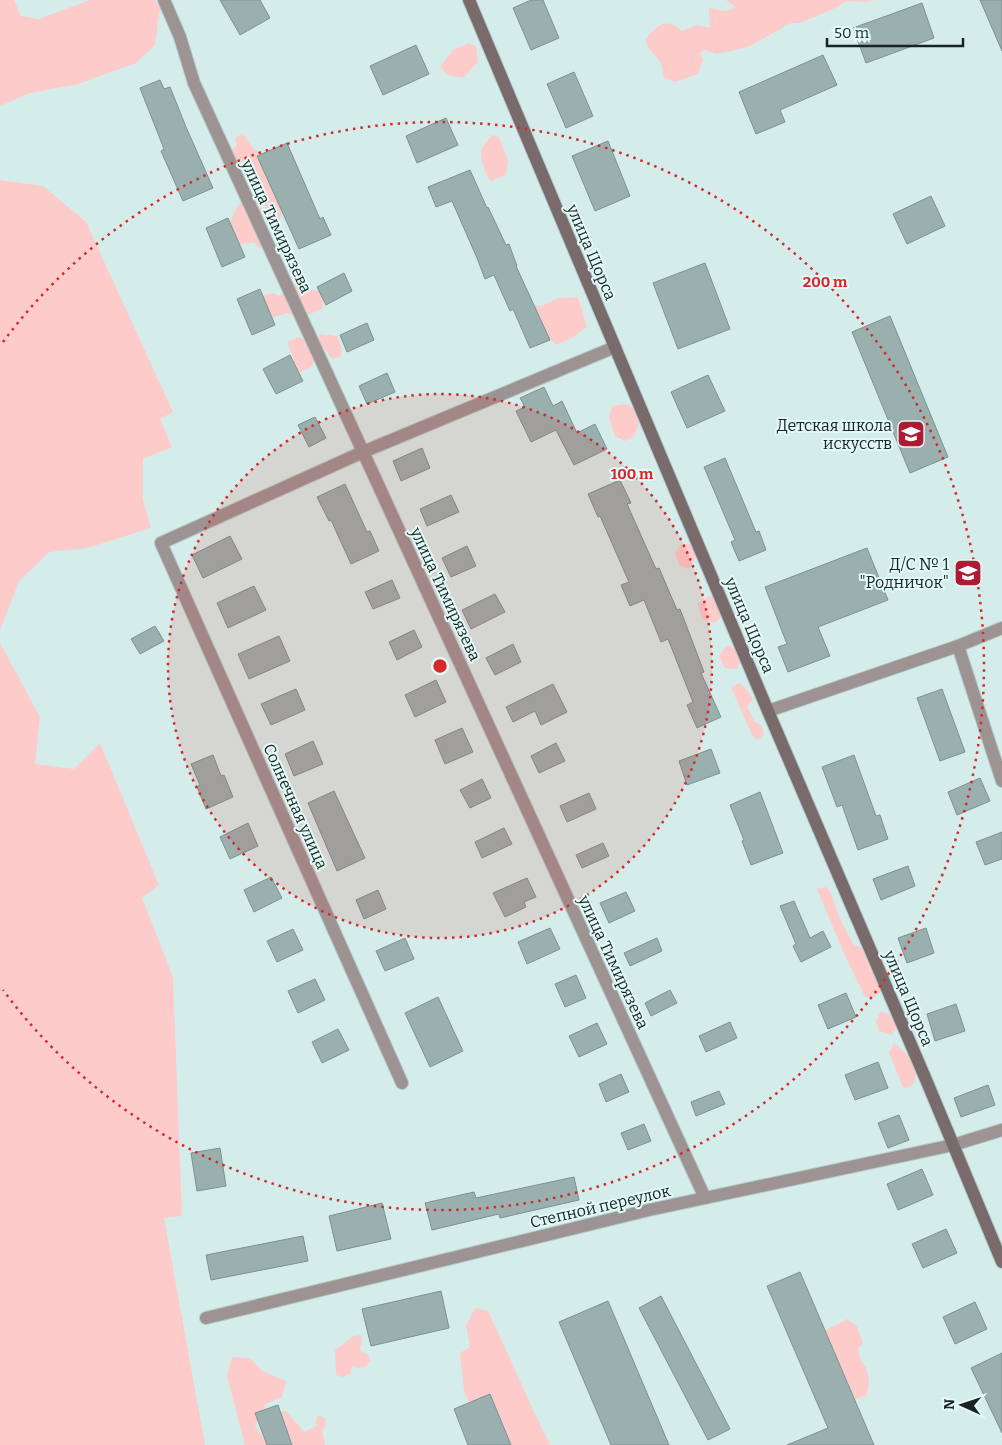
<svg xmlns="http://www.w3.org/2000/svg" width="1002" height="1445" font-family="Bitter,serif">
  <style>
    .green { fill: #fdcbc9 }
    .building { fill: #9ab0ae; stroke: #7c9290 }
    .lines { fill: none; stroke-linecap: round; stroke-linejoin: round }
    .street-casing { stroke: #b3c9c6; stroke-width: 14 }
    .secondary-casing { stroke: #b3c9c6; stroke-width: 14 }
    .street { stroke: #9d9393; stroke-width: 12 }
    .secondary { stroke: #796b6b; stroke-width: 12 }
    .ring { fill: none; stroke: #d62828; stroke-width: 2.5; stroke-dasharray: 2.5 5 }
    .labels { text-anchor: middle; stroke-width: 4; stroke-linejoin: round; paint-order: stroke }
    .street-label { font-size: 16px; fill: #1a2322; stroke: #e2faf8 }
    .poi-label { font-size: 16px; fill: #1a2322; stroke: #e2faf8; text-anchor: end }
    .centre { fill: #d62828; stroke: #e2faf8; stroke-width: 2.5 }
    .ring-label { font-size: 15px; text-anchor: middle; font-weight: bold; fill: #d62828; stroke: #e2faf8; stroke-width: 4; stroke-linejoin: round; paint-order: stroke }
  </style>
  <rect width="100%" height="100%" fill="#d5edea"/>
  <g class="green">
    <polygon points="0,0 14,0 21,16 39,19 90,0 155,0 160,8 155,45 136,63 78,84 30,93 0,106"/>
    <path d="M726,0h148l-6,2 -21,-1 -12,7 -35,15h-9l-43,24 -31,7 -12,-4 -5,3 3,7 -5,14 -23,8 -11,-4 -3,-15 -14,-17 -1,-7c11,-15 21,-22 36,-8l15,-6 13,3 -1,-20 17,3 10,-4z"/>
    <polygon points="469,43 476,46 478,62 463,78 447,75 440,67 453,50"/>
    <polygon points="242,133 253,148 268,158 282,213 279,221 271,219 243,161 236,159 231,150 237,145 235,139"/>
    <path d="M492,135l7,2 9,24 -2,14 -15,6c-5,-5 -10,-20 -10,-28 1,-6 7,-14 11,-18z"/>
    <polygon points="0,180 43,186 86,222 173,412 160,419 172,447 143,459 143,500 151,528 87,548 49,552 19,581 0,630"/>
    <polygon points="251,193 260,203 265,224 274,243 259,248 254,242 238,245 227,231 237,206"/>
    <path d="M299,282l12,8 14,1 -3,18c-15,6 -21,11 -36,4l-14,5 -11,-22 13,-3 6,3 11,-10z"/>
    <polygon points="578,297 587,327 572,338 556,345 535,324 530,305 542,306 558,298"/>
    <polygon points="320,334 337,336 341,347 341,356 332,359 317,339"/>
    <polygon points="298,337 309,340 316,358 311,367 295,374 291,367 294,359 287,342"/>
    <polygon points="626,404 636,410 640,419 635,435 625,441 615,436 609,417 612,406"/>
    <polygon points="689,544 695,550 695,559 689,569 680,566 675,553 681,545"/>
    <path d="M710,596l8,2c5,12 8,16 -4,25l-12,-4 -4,-16z"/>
    <polygon points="0,643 40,717 35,764 74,769 100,743 159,885 142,898 173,977 182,1216 164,1218 205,1445 0,1445"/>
    <path d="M726,646c9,0 11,4 15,12l-4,11 -12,-1 -6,-12z"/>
    <polygon points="740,683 746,689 753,699 747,706 754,721 762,726 764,735 757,740 752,735 731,687"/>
    <polygon points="826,887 831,893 840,919 854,945 861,947 879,982 881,991 874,997 865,997 846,958 817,889"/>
    <polygon points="881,1011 890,1015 897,1025 892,1035 879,1031 876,1021"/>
    <polygon points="894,1043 906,1053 916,1072 914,1084 905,1089 902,1085 889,1053"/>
    <path d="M475,1308l13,3c21,44 40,90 62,134h-59l-13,-21 -14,-33 -4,-38 10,-6 -4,-22z"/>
    <polygon points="847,1319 857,1326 863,1343 858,1349 861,1361 866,1367 869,1380 867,1395 856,1399 845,1392 820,1333"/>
    <polygon points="358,1335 362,1337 360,1350 368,1355 371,1361 365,1367 358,1368 352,1365 351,1373 343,1377 336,1375 335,1350 354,1336"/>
    <polygon points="232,1357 250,1358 262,1371 286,1381 282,1397 266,1404 255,1426 268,1445 245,1445 227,1376"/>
    <polygon points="286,1411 304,1432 317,1426 316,1421 318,1415 326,1419 325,1428 322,1430 325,1445 289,1445 277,1413"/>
  </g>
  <g class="building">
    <polygon points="220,0 260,0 270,18 240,35"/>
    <polygon points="531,0 543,0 559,38 531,50 513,8"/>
    <polygon points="980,0 1002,0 1002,51"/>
    <polygon points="922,3 934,38 866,63 853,28"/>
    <polygon points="416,45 429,74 383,95 370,66"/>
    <polygon points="823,55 837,85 780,110 785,122 756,134 739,92"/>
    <polygon points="574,72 593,116 566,128 547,84"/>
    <polygon points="160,80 164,89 170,87 186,127 213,188 183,201 161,151 164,149 140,88"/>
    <polygon points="446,118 458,145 417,163 406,136"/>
    <polygon points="608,141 630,196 595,211 572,156"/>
    <polygon points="287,143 320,219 323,217 331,235 299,249 257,156"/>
    <polygon points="470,170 487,208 488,207 506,245 509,244 517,266 516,266 550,340 530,348 513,309 510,311 494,275 485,279 477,258 452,201 436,207 428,187"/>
    <polygon points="931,196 945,226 907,244 893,214"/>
    <polygon points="228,218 245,257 222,267 206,228"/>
    <polygon points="705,263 730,329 678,349 653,283"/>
    <polygon points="344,273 352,291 326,305 317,287"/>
    <polygon points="260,289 275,325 252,335 237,299"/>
    <polygon points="890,316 948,457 910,473 852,332"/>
    <polygon points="367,323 374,340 347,352 340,335"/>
    <polygon points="290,355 303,381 276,394 263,369"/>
    <polygon points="387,373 395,392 367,404 359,386"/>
    <polygon points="708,375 725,411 687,428 671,392"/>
    <polygon points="544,387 553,406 562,401 577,433 595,424 607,449 574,465 556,430 531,442 516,411 525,407 520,398"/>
    <polygon points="315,417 326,438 309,447 298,425"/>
    <polygon points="422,448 430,468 401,481 393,461"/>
    <polygon points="725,458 756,532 759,531 766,550 739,561 731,542 735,540 704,467"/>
    <polygon points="620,480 631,503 627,504 656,569 659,568 677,610 680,609 704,672 701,673 721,717 697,728 687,705 693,702 668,639 661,642 644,600 630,606 621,585 629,582 600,516 598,517 588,494"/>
    <polygon points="345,484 367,532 370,531 379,551 351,564 331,520 329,521 317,497"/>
    <polygon points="451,495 459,512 427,526 420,509"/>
    <polygon points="230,536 242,559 203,578 192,555"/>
    <polygon points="467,546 476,566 451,577 442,558"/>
    <polygon points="867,548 888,600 818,627 830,656 788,672 778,647 787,644 765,587"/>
    <polygon points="392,580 400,598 373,609 365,592"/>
    <polygon points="254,586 266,610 228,628 217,603"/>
    <polygon points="495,594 505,612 471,629 462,610"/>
    <polygon points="155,626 164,641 140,654 131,639"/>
    <polygon points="414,630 422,647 397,660 389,642"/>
    <polygon points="279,636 290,661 249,679 238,654"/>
    <polygon points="513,644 521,662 495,675 486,658"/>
    <polygon points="436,680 446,702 415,717 405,695"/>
    <polygon points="553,684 567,712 541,725 535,711 513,722 506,707"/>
    <polygon points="296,689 305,710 271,725 261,704"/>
    <polygon points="942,689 965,752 940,761 917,698"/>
    <polygon points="462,728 473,752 445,764 435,740"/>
    <polygon points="313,741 323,764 294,776 285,754"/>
    <polygon points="556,743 565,761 539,773 531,756"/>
    <polygon points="711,749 720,773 687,785 679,761"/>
    <polygon points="213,755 221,776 224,775 233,797 206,809 197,787 200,785 191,764"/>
    <polygon points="854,755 876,816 880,815 888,839 858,850 842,805 837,807 822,767"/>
    <polygon points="980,778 990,801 957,815 948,792"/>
    <polygon points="482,779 491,798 470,808 460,790"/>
    <polygon points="334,791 365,858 337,871 308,803"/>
    <polygon points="760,792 783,853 751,865 742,841 744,840 730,805"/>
    <polygon points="589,793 596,809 567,822 560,806"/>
    <polygon points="248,823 258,846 230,859 220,837"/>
    <polygon points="504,828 512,844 482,858 475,842"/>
    <polygon points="1002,832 1002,859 985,865 976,842"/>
    <polygon points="603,843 609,856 582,868 576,855"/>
    <polygon points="908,866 915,886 881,900 873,879"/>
    <polygon points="271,877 282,898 254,912 244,890"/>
    <polygon points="527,878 536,897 524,902 526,907 505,917 493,893"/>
    <polygon points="378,890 386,909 364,919 356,900"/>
    <polygon points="626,892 635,911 609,923 600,903"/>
    <polygon points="794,901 810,938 823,931 831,947 801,962 793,946 796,944 780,906"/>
    <polygon points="550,928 560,949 527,964 518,942"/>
    <polygon points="926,928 934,953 907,963 898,938"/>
    <polygon points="293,929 303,950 277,962 267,941"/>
    <polygon points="405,938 414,959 385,971 376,951"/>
    <polygon points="657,938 662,951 630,966 624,953"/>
    <polygon points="576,975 586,998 565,1007 555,984"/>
    <polygon points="315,979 325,1000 298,1013 288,991"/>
    <polygon points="670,990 677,1003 651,1016 645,1003"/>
    <polygon points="846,993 856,1017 828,1029 818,1005"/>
    <polygon points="438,997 463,1051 430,1067 405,1013"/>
    <polygon points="956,1004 965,1031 935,1041 927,1014"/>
    <polygon points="730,1022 737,1038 706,1052 699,1036"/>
    <polygon points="597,1023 607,1044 579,1057 569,1036"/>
    <polygon points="338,1029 349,1050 322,1063 312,1042"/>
    <polygon points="878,1062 888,1088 855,1100 845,1075"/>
    <polygon points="621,1074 629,1092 606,1102 599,1084"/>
    <polygon points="988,1085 995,1105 961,1117 954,1098"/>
    <polygon points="719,1091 725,1104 696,1116 691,1102"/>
    <polygon points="899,1115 909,1140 888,1148 878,1123"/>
    <polygon points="644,1124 651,1141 628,1150 621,1133"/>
    <polygon points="220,1148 226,1186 197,1191 191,1153"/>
    <polygon points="922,1169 933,1195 898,1210 887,1184"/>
    <polygon points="574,1177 579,1200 500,1218 499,1214 432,1230 425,1203 474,1192 476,1198"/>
    <polygon points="382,1203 391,1239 337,1251 329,1216"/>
    <polygon points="946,1229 957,1253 923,1268 912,1244"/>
    <polygon points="303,1236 308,1261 211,1280 206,1255"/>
    <polygon points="800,1272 874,1445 787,1445 828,1428 767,1286"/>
    <polygon points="441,1291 449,1328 371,1346 362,1309"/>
    <polygon points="661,1296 730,1429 708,1440 639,1308"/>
    <polygon points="608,1301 619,1327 669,1445 611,1445 559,1322"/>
    <polygon points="975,1302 987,1329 955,1344 943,1317"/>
    <polygon points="1002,1353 1002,1433 971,1368"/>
    <polygon points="490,1394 511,1445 468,1445 454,1409"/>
    <polygon points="278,1405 292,1445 267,1445 255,1413"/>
  </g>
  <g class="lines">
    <defs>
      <g id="street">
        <polyline points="164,0 180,37 194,83 705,1198"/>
        <polyline points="958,646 1002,781"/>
        <polyline points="768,711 958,646 1002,628"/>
        <polyline points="402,1083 161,543 363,452 615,347"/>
        <polyline points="206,1318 649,1210 953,1145 1002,1130"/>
      </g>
      <polyline id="secondary" points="469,0 768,711 927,1082 1002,1262"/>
    </defs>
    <use href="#street" class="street-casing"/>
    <use href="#secondary" class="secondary-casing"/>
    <use href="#street" class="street"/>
    <use href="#secondary" class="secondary"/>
  </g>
  <circle cx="440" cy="666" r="272" fill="#d62828" fill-opacity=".12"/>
  <g class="ring">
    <circle cx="440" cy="666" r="272"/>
    <path d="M3 342A544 544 0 1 1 3 990"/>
  </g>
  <defs>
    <symbol id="school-square" viewBox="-11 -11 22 22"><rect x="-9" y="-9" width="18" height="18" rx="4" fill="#ae1a31" stroke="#e2faf8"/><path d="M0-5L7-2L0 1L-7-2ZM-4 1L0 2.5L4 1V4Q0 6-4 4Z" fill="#fff"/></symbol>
  </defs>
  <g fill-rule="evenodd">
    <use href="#school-square" x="895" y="418" width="32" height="32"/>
    <use href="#school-square" x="952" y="557" width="32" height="32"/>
  </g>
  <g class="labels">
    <g class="street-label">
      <text transform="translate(277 226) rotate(65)" y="6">улица Тимирязева</text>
      <text transform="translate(592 252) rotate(67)" y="6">улица Щорса</text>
      <text transform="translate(446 594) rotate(65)" y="6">улица Тимирязева</text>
      <text transform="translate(750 625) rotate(67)" y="6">улица Щорса</text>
      <text transform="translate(296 806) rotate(66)" y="6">Солнечная улица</text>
      <text transform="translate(614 962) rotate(65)" y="6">улица Тимирязева</text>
      <text transform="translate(909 998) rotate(67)" y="6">улица Щорса</text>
      <text transform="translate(600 1206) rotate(-13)" y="6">Степной переулок</text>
    </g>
    <g class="poi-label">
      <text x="892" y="431">Детская школа<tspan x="892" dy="18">искусств</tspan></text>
      <text x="949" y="570">Д/С № 1<tspan x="949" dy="18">"Родничок"</tspan></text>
    </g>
  </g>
  <circle cx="440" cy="666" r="8" class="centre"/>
  <g class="ring-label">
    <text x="825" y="287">200 m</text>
    <text x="632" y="479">100 m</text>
  </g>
  <g transform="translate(962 1405) rotate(273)" stroke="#e2faf8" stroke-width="4" paint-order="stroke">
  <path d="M0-4L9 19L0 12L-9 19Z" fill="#1a2322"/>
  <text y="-8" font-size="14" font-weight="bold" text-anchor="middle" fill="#1a2322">N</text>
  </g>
  <path d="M827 38v8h136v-8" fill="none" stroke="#1a2322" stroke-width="2.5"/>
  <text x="834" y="38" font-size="15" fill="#1a2322" stroke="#e2faf8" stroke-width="4" paint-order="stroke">50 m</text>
</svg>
